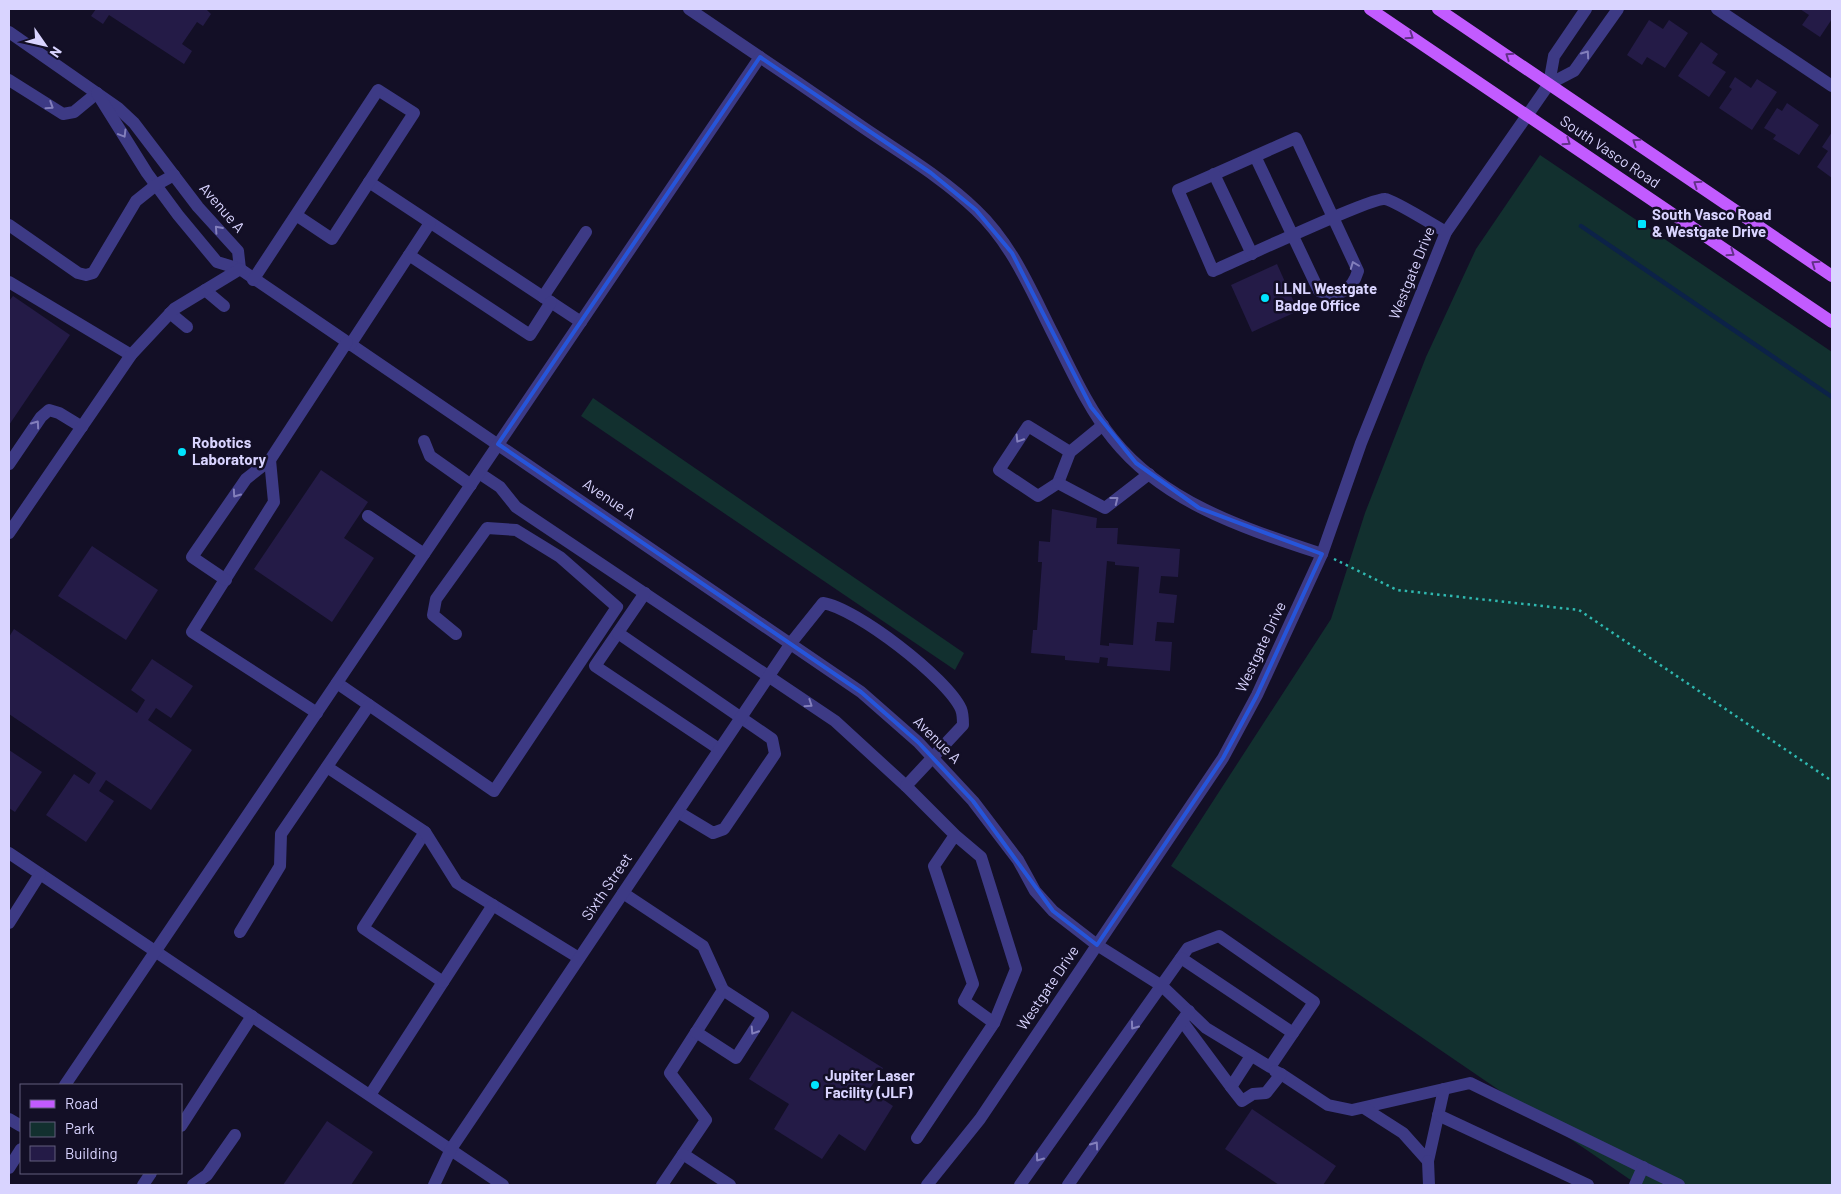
<svg xmlns="http://www.w3.org/2000/svg" width="1841" height="1194" font-family="Barlow,sans-serif">
  <style>
    .green { fill: #12302f }
    .lines { fill: none; stroke-linecap: round; stroke-linejoin: round }
    .stream { stroke: #0c2248; stroke-width: 4.5 }
    .building { fill: #241b47; fill-rule: evenodd }
    .path { stroke: #2fb8b0; stroke-width: 2.5; stroke-dasharray: 2.5 4; stroke-linecap: butt }
    .minor { stroke: #3d3a85; stroke-width: 12 }
    .major { stroke: #c25bff; stroke-width: 12 }
    .oneway { stroke: #623188 }
    .oneway2 { stroke: #837fbc }
    .marked { fill: none; stroke: #2655da; stroke-width: 4; stroke-linejoin: round }
    .poi-dot { fill: #00e5ff; stroke: #130f26; stroke-width: 2 }
    .labels { text-anchor: middle; stroke-width: 5; stroke-linejoin: round; paint-order: stroke }
    .street-label { font-size: 15px; fill: #d9d4ff; stroke: #130f26 }
    .poi-label { font-size: 15px; font-weight: bold; fill: #d9d4ff; stroke: #130f26; text-anchor: start }
  </style>
  <rect width="100%" height="100%" fill="#130f26"/>
  <g class="green">
    <polygon points="1540,155 1832,352 1832,1185 1638,1185 1171,866 1331,619 1365,513 1426,357 1476,249"/>
    <polygon points="593,398 964,653 955,670 581,416"/>
  </g>
  <g class="lines">
    <polyline class="stream" points="1581,226 1832,397"/>
  </g>
  <g class="building">
    <polygon points="96,9 206,9 211,14 203,26 197,22 182,44 192,51 184,64 109,15 103,24 91,16"/>
    <polygon points="1800,9 1832,9 1832,19 1820,37 1802,25 1809,15"/>
    <polygon points="1649,20 1663,29 1669,20 1688,33 1665,68 1647,57 1642,65 1627,55"/>
    <polygon points="1701,42 1718,54 1712,63 1726,72 1709,97 1678,76"/>
    <polygon points="1735,77 1751,88 1757,79 1777,92 1752,130 1719,108 1732,89 1729,87"/>
    <polygon points="1787,103 1819,125 1799,155 1773,139 1776,135 1764,128 1777,108 1782,111"/>
    <polygon points="1832,132 1832,178 1817,167 1828,151 1822,147"/>
    <polygon points="1277,264 1298,311 1252,332 1231,285"/>
    <polygon points="13,296 70,335 9,425 9,301"/>
    <polygon points="321,470 368,502 344,538 374,558 332,622 254,569"/>
    <path d="M1052,509l45,9 -1,10h22l-1,16 63,5 -2,28 -17,-1 -2,17 18,2 -3,28 -17,-1 -2,19 17,1 -2,29 -63,-5 1,-8 -8,-1 -1,6 -34,-3v-4l-34,-3 2,-23h4l5,-68h-4l1,-21 11,1zM1107,561l8,1v3l24,2 -6,78 -24,-2v3l-9,-1z"/>
    <polygon points="92,546 158,590 126,640 58,596"/>
    <polygon points="14,629 137,713 145,700 131,690 152,659 193,686 171,718 156,708 148,720 192,750 151,810 106,780 99,791 114,801 86,842 46,815 74,774 89,784 96,773 9,714 9,637"/>
    <polygon points="9,750 42,772 15,812 9,808"/>
    <polygon points="792,1011 883,1068 869,1090 893,1106 865,1151 839,1134 822,1159 774,1129 789,1104 749,1079"/>
    <polygon points="1252,1109 1336,1166 1323,1185 1279,1185 1225,1149"/>
    <polygon points="327,1121 373,1152 351,1185 283,1185"/>
  </g>
  <g class="lines">
    <polyline class="path" points="1334,559 1397,590 1579,610 1832,781"/>
    <g class="minor">
      <path d="M689,9c58,39 117,79 175,119 38,26 79,50 112,82 35,33 54,78 75,120 19,37 36,77 62,109 52,65 134,90 209,115"/>
      <polyline points="1717,9 1832,86"/>
      <polyline points="9,32 118,108 134,123 198,207 238,251 240,269"/>
      <polyline points="9,80 63,114 74,112 97,93"/>
      <polyline points="1549,84 1574,71 1618,9"/>
      <polyline points="97,93 147,173 178,215 217,262 240,269 861,692 918,742 973,801 1018,860 1035,891 1053,911 1097,945 1162,986 1206,1028 1270,1067 1314,1002 1219,936 1188,948 1020,1185"/>
      <path d="M1255,156l64,135c19,7 33,0 39,-20l-62,-133c-39,17 -78,35 -118,52l35,81c23,-10 159,-74 172,-72 9,1 50,27 61,33"/>
      <polyline points="1214,174 1252,254"/>
      <polyline points="369,182 581,322"/>
      <polyline points="9,225 78,273 86,275 93,273 136,201 156,185 174,175"/>
      <polyline points="409,255 430,223"/>
      <polyline points="253,280 378,90 414,113 332,239 296,215"/>
      <polyline points="9,282 131,355"/>
      <polyline points="205,290 224,306"/>
      <polyline points="543,297 586,232"/>
      <polyline points="170,313 187,327"/>
      <polyline points="350,345 409,255 530,335 551,302"/>
      <polyline points="424,441 430,456 471,485"/>
      <polyline points="1070,452 1028,426 999,470 1038,496 1058,483 1070,452 1103,425"/>
      <polyline points="270,460 274,502 192,632 317,713"/>
      <polyline points="9,464 41,417 49,410 59,413 82,427"/>
      <polyline points="479,473 500,487 516,507 835,721 906,786"/>
      <polyline points="1058,483 1105,508 1149,474"/>
      <polyline points="368,516 424,554"/>
      <polyline points="9,533 131,355 174,309 240,269"/>
      <polyline points="226,580 192,557 246,479 270,460 347,342"/>
      <polyline points="645,593 595,666 719,749"/>
      <polyline points="618,633 772,739 775,754 724,829 713,833 678,812"/>
      <polyline points="337,683 494,791 617,607 560,557 516,530 487,528 436,599 433,615 456,634"/>
      <polyline points="327,767 425,832 363,928 443,982 370,1095"/>
      <polyline points="425,832 457,883 579,958"/>
      <polyline points="9,853 503,1185"/>
      <polyline points="623,893 703,946 723,990 670,1073 706,1120 662,1185"/>
      <polyline points="9,923 40,874"/>
      <polyline points="240,932 280,866 281,834 369,705"/>
      <polyline points="1181,958 1293,1033"/>
      <polyline points="443,982 493,905"/>
      <polyline points="1182,1021 1231,1087 1251,1056"/>
      <polyline points="696,1032 736,1058 763,1016 723,990"/>
      <polyline points="1281,1074 1328,1105 1352,1110 1470,1083 1679,1185"/>
      <polyline points="65,1085 760,57"/>
      <polyline points="1231,1087 1242,1101 1253,1094 1266,1093 1281,1074 1275,1071"/>
      <polyline points="1364,1108 1403,1133 1428,1161 1444,1089"/>
      <polyline points="1438,1115 1588,1185"/>
      <polyline points="9,1119 21,1126"/>
      <polyline points="181,1126 252,1016"/>
      <polyline points="917,1138 994,1023"/>
      <polyline points="683,1154 730,1185"/>
      <polyline points="1428,1161 1429,1185"/>
      <polyline points="9,1168 21,1149"/>
      <polyline points="143,1185 151,1173"/>
      <polyline points="193,1185 207,1175 235,1135"/>
      <path d="M434,1185l17,-36 340,-506 32,-40c33,5 124,75 138,106 2,5 2,11 2,16l-57,61 49,49 -21,31 39,118 -9,17 30,22 22,-54 -35,-112 -26,-22"/>
      <polyline points="927,1185 980,1119 1223,758 1257,695 1322,554 1361,443 1446,232 1549,84 1554,56 1586,9"/>
      <polyline points="1068,1185 1189,1011"/>
      <polyline points="1635,1185 1643,1167"/>
    </g>
    <g class="major">
      <polyline points="1370,9 1832,322"/>
      <polyline points="1438,9 1832,276"/>
    </g>
  </g>
  <defs><path id="oneway-chevron" d="M-2-3.5L2.5 0L-2 3.5" fill="none" stroke-width="1.6" stroke-linecap="round" stroke-linejoin="round" transform="scale(1.25)"/></defs>
  <g class="oneway">
    <use href="#oneway-chevron" transform="translate(1410 36) rotate(34)"/>
    <use href="#oneway-chevron" transform="translate(1509 56) rotate(-146)"/>
    <use href="#oneway-chevron" transform="translate(1567 142) rotate(34)"/>
    <use href="#oneway-chevron" transform="translate(1636 142) rotate(-146)"/>
    <use href="#oneway-chevron" transform="translate(1697 184) rotate(-146)"/>
    <use href="#oneway-chevron" transform="translate(1731 253) rotate(34)"/>
    <use href="#oneway-chevron" transform="translate(1815 264) rotate(-146)"/>
  </g>
  <g class="oneway2">
    <use href="#oneway-chevron" transform="translate(1586 54) rotate(-55)"/>
    <use href="#oneway-chevron" transform="translate(50 106) rotate(33)"/>
    <use href="#oneway-chevron" transform="translate(123 134) rotate(59)"/>
    <use href="#oneway-chevron" transform="translate(218 229) rotate(-132)"/>
    <use href="#oneway-chevron" transform="translate(1354 265) rotate(-111)"/>
    <use href="#oneway-chevron" transform="translate(36 424) rotate(-55)"/>
    <use href="#oneway-chevron" transform="translate(1019 439) rotate(122)"/>
    <use href="#oneway-chevron" transform="translate(236 494) rotate(125)"/>
    <use href="#oneway-chevron" transform="translate(1115 500) rotate(-38)"/>
    <use href="#oneway-chevron" transform="translate(809 704) rotate(34)"/>
    <use href="#oneway-chevron" transform="translate(1134 1026) rotate(126)"/>
    <use href="#oneway-chevron" transform="translate(754 1031) rotate(123)"/>
    <use href="#oneway-chevron" transform="translate(1095 1145) rotate(-55)"/>
    <use href="#oneway-chevron" transform="translate(1039 1158) rotate(126)"/>
  </g>
  <path class="marked" d="M760,57l171,116 45,37 36,43 79,154 45,56 63,45 123,46 -65,141 -34,63 -126,187 -44,-34 -80,-110 -55,-59 -57,-50 -363,-248z"/>
  <g class="poi-dot">
    <rect x="1637" y="219" width="10" height="10" rx="2.5"/>
    <circle cx="1265" cy="298" r="5"/>
    <circle cx="182" cy="452" r="5"/>
    <circle cx="815" cy="1085" r="5"/>
  </g>
  <g class="labels">
    <g class="street-label">
      <text transform="translate(1610 152) rotate(34)" y="5">South Vasco Road</text>
      <text transform="translate(222 208) rotate(49)" y="5">Avenue A</text>
      <text transform="translate(1412 273) rotate(-68)" y="5">Westgate Drive</text>
      <text transform="translate(609 499) rotate(34)" y="5">Avenue A</text>
      <text transform="translate(1261 647) rotate(-65)" y="5">Westgate Drive</text>
      <text transform="translate(937 740) rotate(45)" y="5">Avenue A</text>
      <text transform="translate(607 887) rotate(-56)" y="5">Sixth Street</text>
      <text transform="translate(1048 988) rotate(-56)" y="5">Westgate Drive</text>
    </g>
    <g class="poi-label">
      <text x="1652" y="220">South Vasco Road<tspan x="1652" dy="17">&amp; Westgate Drive</tspan></text>
      <text x="1275" y="294">LLNL Westgate<tspan x="1275" dy="17">Badge Office</tspan></text>
      <text x="192" y="448">Robotics<tspan x="192" dy="17">Laboratory</tspan></text>
      <text x="825" y="1081">Jupiter Laser<tspan x="825" dy="17">Facility (JLF)</tspan></text>
    </g>
  </g>
  <rect width="1841" height="1194" fill="none" stroke="#d9d4ff" stroke-width="20"/>
  <rect x="20" y="1084" width="162" height="90" fill="#130f26" stroke="#625e7d"/>
  <rect x="30" y="1100" width="25" height="8" fill="#c25bff" stroke="#625e7d"/>
  <text x="65" y="1109" font-size="15" fill="#d9d4ff">Road</text>
  <rect x="30" y="1122" width="25" height="15" fill="#12302f" stroke="#625e7d"/>
  <text x="65" y="1134" font-size="15" fill="#d9d4ff">Park</text>
  <rect x="30" y="1146" width="25" height="15" fill="#241b47" stroke="#625e7d"/>
  <text x="65" y="1159" font-size="15" fill="#d9d4ff">Building</text>
  <g transform="translate(45 45) rotate(124)" stroke="#130f26" stroke-width="4" paint-order="stroke">
  <path d="M0-4L9 19L0 12L-9 19Z" fill="#d9d4ff"/>
  <text y="-8" font-size="14" font-weight="bold" text-anchor="middle" fill="#d9d4ff">N</text>
  </g>
</svg>
